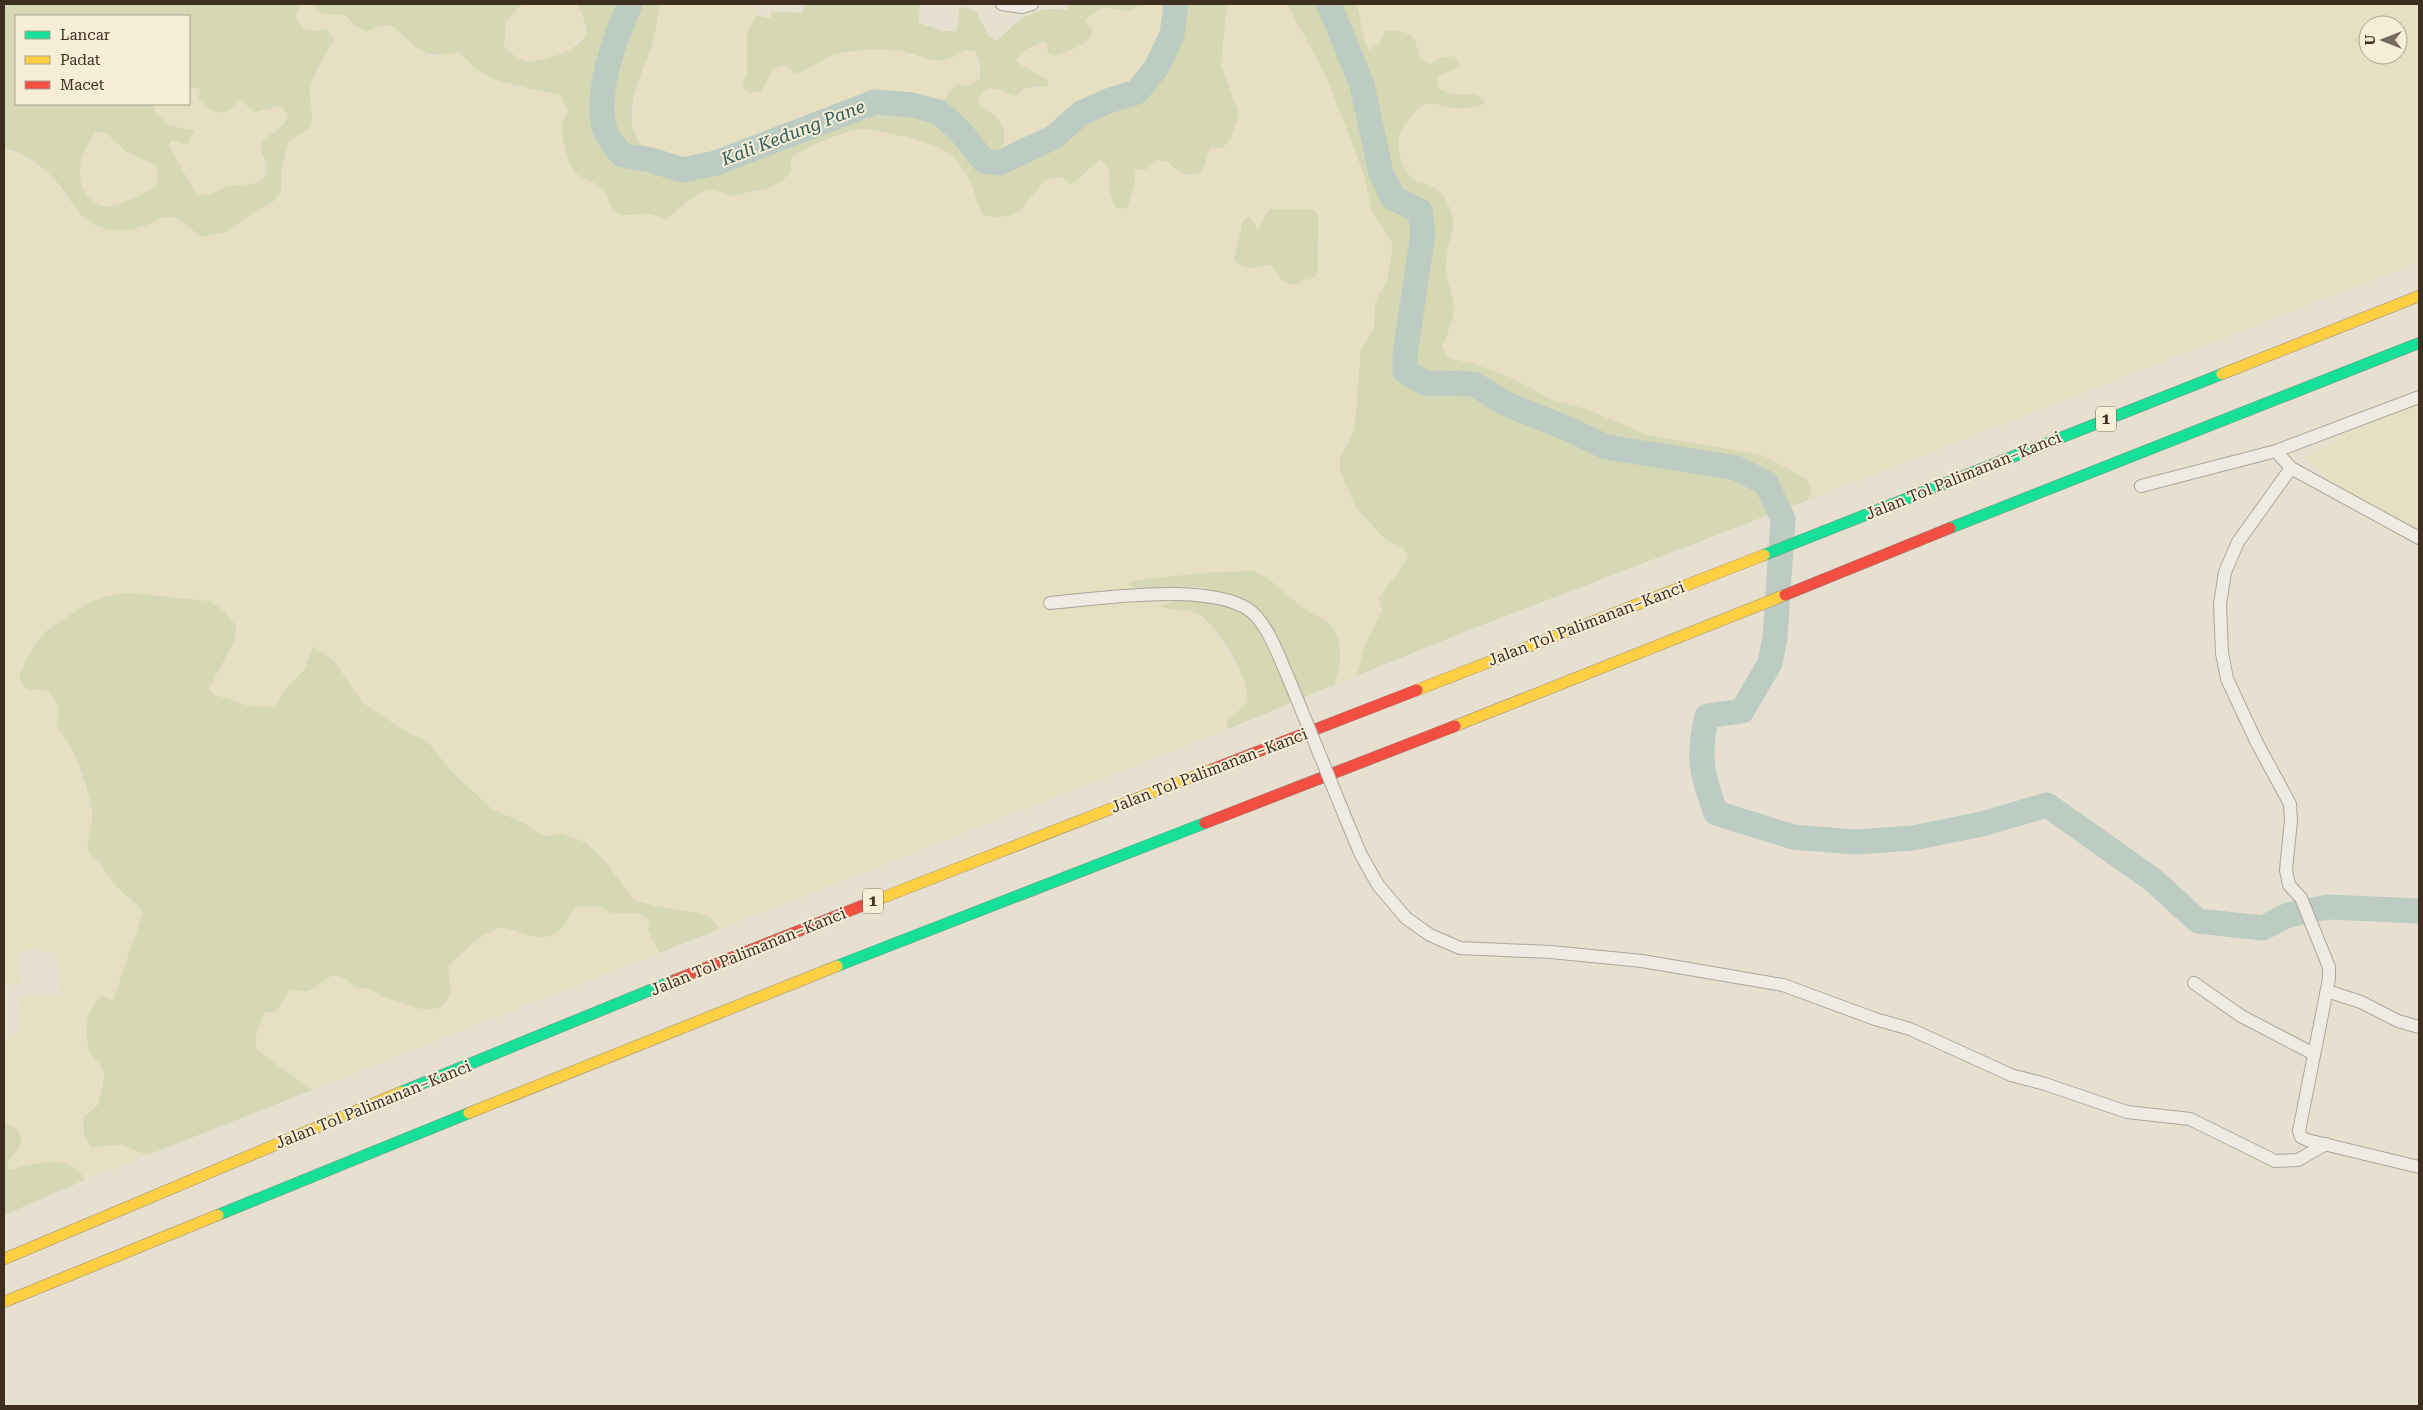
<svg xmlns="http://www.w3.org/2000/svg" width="2423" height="1410" font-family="'Roboto Serif',serif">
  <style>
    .farmland { fill: #e6dfc2; fill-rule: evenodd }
    .green { fill: #d6d7b3; fill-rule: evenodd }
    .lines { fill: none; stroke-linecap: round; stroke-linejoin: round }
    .river { stroke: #bcccc2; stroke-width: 25 }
    .street-casing { stroke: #ada599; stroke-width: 14 }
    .fast-casing { stroke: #928b80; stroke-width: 12 }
    .slow-casing { stroke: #928b80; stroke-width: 12 }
    .jam-casing { stroke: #928b80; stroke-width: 12 }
    .street { stroke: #efebe3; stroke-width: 12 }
    .fast { stroke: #16e098; stroke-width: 11 }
    .slow { stroke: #ffcf43; stroke-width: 11 }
    .jam { stroke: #f24e42; stroke-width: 11 }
    .street-bridge-casing { stroke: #ada599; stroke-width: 14; stroke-linecap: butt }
    .street-bridge { stroke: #efebe3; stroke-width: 12 }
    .labels { text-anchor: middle; stroke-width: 4; stroke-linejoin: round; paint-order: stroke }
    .shield { fill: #f7eed8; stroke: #756857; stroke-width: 1 }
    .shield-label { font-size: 15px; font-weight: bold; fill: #3d2e20 }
    .street-label { font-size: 16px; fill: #3d2e20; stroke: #f7eed8 }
    .water-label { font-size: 18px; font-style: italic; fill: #2f5d5a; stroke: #f7eed8 }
  </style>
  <rect width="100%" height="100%" fill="#e7e0d1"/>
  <g class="farmland">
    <path d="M300,4h11l10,9 25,3 9,10 12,5 12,-5h13l29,25 12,5 25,-4 11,8 8,10 34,16 51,9 6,17 -6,11 1,13 4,12 1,13 5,11 23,11 9,9 3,12 9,9 12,3 13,-3 24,7 20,-18 22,-13 25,7 26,-5 32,-20v-13l11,-9 56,-20 26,2 49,13 11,6 19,18 7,11 13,36 12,2 13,-1 21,-15 16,-21 16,-3h22l7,-11 11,-7 8,11 1,25 17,14 8,-26v-13l12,-1 10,-9 12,2 9,10 11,4 13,-4 8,-25 21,-9 8,-24 -18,-49 6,-61h60l40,74 37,97 8,37 21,32 -6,36 -12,22 -1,26 -13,21 -6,74 -3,12 -7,10 -5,26 15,35 16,20 19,16 12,5 7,10 -16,20 -11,33 -12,23 -14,43 -22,9 5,-14 1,-20 -9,-25 -27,-17 -24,-23 -28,-15 -51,2 -68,8 -5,3 11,5 25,1 26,-3 30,7 -42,6 -17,6 11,4 19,1 17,10 37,58 3,12 -2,12 -19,23 1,3 -508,200 -10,-12 -13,-4 -38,-6 -25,-7 -38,-50 -11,-8 -23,-8 -14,2 -11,-4 -13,-10 -32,-13 -41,-38 -23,-29 -23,-11 -42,-28 -29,-42 -20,-14 -10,23 -18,19 -11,16 -6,2 -20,-1 -36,-12 -4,-5 26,-50 1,-6 -4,-12 -7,-10 -16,-10 -82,-8 -76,34 -9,8 -14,23 7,32h13l8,10 4,13 -2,6 13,28 17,49 5,26 -6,19 17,30 22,24 15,12 2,6 -30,87 -5,-2 -21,27 3,26 15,22v7l-7,25 -11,7 -4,5 -1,13 16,15 12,2 13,-2 25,10 -63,25 -10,-12 -6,-2 -31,-3 -25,7 -5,-2v-7l12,-14 -13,-24h-3v-86l14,-2 2,-38 41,-2 -5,-42 -23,-4 -15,5 2,30 -16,1v-836l17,6 31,22 23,32 9,9 11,7 25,5 25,-5 11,-6 13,-2 12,4 10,8 36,3 31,-23 15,-6 8,-11 1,-26 7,-25 22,-14 3,-13 -5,-13 1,-13 24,-48 -7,-11 -12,2 -12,-2 -7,-12zM1270,209l13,1 36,30 -1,31 -15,8 -25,-3 -7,-11 -19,3 -18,-9 9,-39 10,1 5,11 8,-18z"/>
    <polygon points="522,4 577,4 583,14 586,33 570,49 539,62 520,59 504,47 506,21"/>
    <polygon points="660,4 757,4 756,15 747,34 747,74 742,86 761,91 774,69 785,65 796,74 808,70 829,55 867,51 892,50 916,57 942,60 955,58 964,50 976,52 980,78 970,86 948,93 941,107 913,99 874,97 715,158 683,165 652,155 640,142 633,123 636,91 652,44"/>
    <polygon points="1141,4 1171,4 1167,33 1151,65 1134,87 1106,96 1078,109 1051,133 1012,151 998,157 987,156 998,150 1002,122 977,102 980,96 990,88 996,88 1008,94 1022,88 1041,88 1048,79 1020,64 1016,59 1021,54 1043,42 1048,45 1052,56 1059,55 1087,42 1090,26 1085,21 1089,16 1104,7 1123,11"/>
    <path d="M1356,4h1063v258l-611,238 3,-10 -4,-11 -45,-24 -90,-17 -25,-3 -58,-25 -37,-10 -42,-23 -36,-13 -25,-6 -7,-11 9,-23 2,-13v-12l-5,-12 -2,-24v-13l6,-11 2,-13 -7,-25 -19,-17 -13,-4 -8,-8 -8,-25v-13l7,-11 17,-18 12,-1 13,3 28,-13h-25l-12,-5 -2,-12 23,-11 -19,-8 -12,6 -10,-7 -1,-13 -38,-1 -11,7 -6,-10 -2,-26zM2368,25h30v30h-30z"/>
    <polygon points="192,86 198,88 201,93 198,98 213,111 231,108 235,103 241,101 250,109 262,111 280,106 286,109 289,115 287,121 262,140 261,153 267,171 260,181 229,186 206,196 199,196 194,192 169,145 170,140 182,144 188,129 169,125 155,112 155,104 189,104 189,87"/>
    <polygon points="102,132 108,135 128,152 157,166 158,184 137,198 112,205 100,205 94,202 85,192 80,181 80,169 88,143 95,133"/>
    <polygon points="2419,402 2419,531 2341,487 2304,457 2340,439 2352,430"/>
    <polygon points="588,906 600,907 612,913 638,913 649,919 653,943 659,953 312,1090 257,1050 255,1038 264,1013 277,1011 289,988 301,993 313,990 323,980 334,975 346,979 355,988 367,988 384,997 397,1000 451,992 448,966 477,939 500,927 537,938 561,929 575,907"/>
  </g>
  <g class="green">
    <path d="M4,4h296l-4,13 7,12 12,2 12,-2 7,11c-7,13 -23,37 -24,51 -1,15 5,20 1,36l-22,14 -7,25 -1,26 -9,11 -14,6 -31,23 -26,5c-10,-8 -19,-19 -32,-20 -10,0 -17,6 -25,9 -15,5 -34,6 -49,-1 -17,-8 -24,-25 -35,-39 -12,-15 -37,-36 -56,-37zM16,16h173v71l9,1 3,5 -3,5c7,8 18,19 29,13 6,-3 8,-8 14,-10l14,11 25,-6 9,9c-4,12 -17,18 -27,25 -4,15 6,19 5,31 -3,17 -26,12 -38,15 -11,3 -19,10 -30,10l-5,-5 -25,-46 2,-5 11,4 6,-1 6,-12 -25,-6 -14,-13v-8h-139zM102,132l6,3 19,17 30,14 1,18c-9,8 -44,25 -56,22 -6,-2 -9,-6 -13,-9 -17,-19 -7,-46 6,-64z"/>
    <path d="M311,4h211l-16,17 -2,26c7,6 14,12 23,14 14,2 55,-12 59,-27 2,-9 -5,-22 -9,-30h47c-16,35 -35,89 -25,128 3,9 14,20 20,28l31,5 32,11 36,-8 158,-61 35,3 25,7 20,18 25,31 19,2 16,-7 41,-19 26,-24 27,-12 30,-9 20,-26 17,-34 4,-33h46l-6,61 18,49 -8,24 -8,10 -13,-1 -8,25c-16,5 -22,3 -33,-10l-12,-2 -10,9 -12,1v13l-8,26 -12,-2 -5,-12 -1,-25 -8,-10c-12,6 -18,17 -30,24l-10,-7 -16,3 -25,31 -12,5 -13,1 -12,-2c-8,-15 -9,-32 -20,-46 -5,-7 -12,-15 -19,-19 -10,-7 -74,-23 -86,-21 -15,3 -55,19 -67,29v13l-9,10 -11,6 -38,9 -25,-7 -22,13 -20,18c-8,-3 -17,-7 -26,-6 -8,0 -15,3 -22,-1 -10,-4 -9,-15 -14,-22 -7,-10 -20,-11 -29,-18 -7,-6 -15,-42 -13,-51 1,-3 4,-7 6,-10l-7,-17c-28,-7 -56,-8 -82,-24 -8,-5 -13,-14 -20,-19 -40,7 -38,-3 -67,-26h-13l-12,5 -12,-5 -9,-10 -25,-3z"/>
    <path d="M636,4h24c-3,13 -4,28 -8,41 -9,28 -32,68 -13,96 4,5 9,10 13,14l-27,-5c-5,-6 -13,-14 -15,-22 -11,-34 12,-93 26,-124z"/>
    <path d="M805,4h115l-1,19 24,8h13l4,-24 16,4 13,26 8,4c22,-22 37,-36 70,-31l1,-6h73l-12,8 -25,-5 -15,9 -4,5 8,10c-3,14 -28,22 -41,25l-5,-4 1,-7 -5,-3 -18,8 -9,9 4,5 28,16 -1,6 -24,2 -3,5 -6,3c-16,-6 -27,-16 -37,6 17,15 32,17 26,44l-16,10 -23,-29 -23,-20 7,-14 9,-9 13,2 10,-8v-13l-4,-13 -12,-2c-27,23 -45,1 -73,0 -16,-1 -34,0 -50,3 -18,3 -29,16 -45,21l-11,-9 -11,4 -13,22 -12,2 -7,-7 5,-12v-40l9,-19 14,3 2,-7 30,2z"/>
    <polygon points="1287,4 1324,4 1357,87 1376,175 1390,202 1415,214 1418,234 1399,353 1400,374 1423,388 1472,389 1501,408 1571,436 1604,452 1735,472 1762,486 1774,513 1469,630 1356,676 1365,645 1382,610 1379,598 1409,557 1402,547 1390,542 1380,534 1355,506 1340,471 1340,457 1352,435 1355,423 1361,349 1374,328 1375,302 1387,280 1393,244 1372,212 1364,175 1327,78"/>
    <path d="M1335,4h21c7,15 4,31 13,46l11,-7 5,-12c22,-1 32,3 34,26l10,7 12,-6 13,-2 7,10 -24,11 2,12 12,5h25l10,9c-12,5 -25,6 -38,4 -8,-1 -18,-6 -26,-1 -6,4 -22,23 -23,30 -2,14 4,37 17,45 3,1 7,2 11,3 13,5 19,14 24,27 7,23 -5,31 -5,52 -1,15 5,23 7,37 3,16 -5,32 -11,47l7,11 25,6 36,13 42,23 37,10 58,25 115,20 45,24 4,11 -3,10 -24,9 -14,-30 -32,-17 -131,-20 -32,-16 -69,-28 -31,-19 -49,-2 -16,-9v-14l19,-120 -5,-27 -27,-13 -11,-23 -19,-87z"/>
    <path d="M1270,209h38l6,1 4,5v56l-3,6 -5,3 -6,-1 -5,5c-18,2 -18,-8 -28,-19 -14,1 -27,8 -37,-6l9,-39 6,-3 4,4 5,10 8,-17z"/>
    <path d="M1252,571c19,6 31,20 46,33 10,9 24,12 33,22 13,14 10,43 3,59l-106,44 -1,-8c5,-6 16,-12 19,-19 8,-20 -31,-79 -48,-88 -12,-6 -26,-2 -38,-8l18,-6 42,-6c-30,-16 -64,5 -93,-10l6,-3 68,-8z"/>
    <path d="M127,593l82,8 16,10 11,15 -1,13 -26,50 4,5 36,12 20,1 6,-2 11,-16 18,-19 9,-24 21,15 29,42 42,28 23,11 23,29 41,38 32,14 13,9 11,4 14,-2 23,8 19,18 30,40 25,7 38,6 13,4 10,12 -61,24 -11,-22 1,-12 -11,-6h-26l-12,-6h-25c-5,7 -9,18 -15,23 -18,16 -40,0 -60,-3l-23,12 -29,27 3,26 -6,12 -11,5h-13l-37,-12 -17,-9h-12l-9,-9 -12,-4c-20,9 -20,22 -45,14l-12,22 -13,2 -9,25 2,12 55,40 -164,65 -26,-10 -31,2 -7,-11 -1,-19 15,-12 7,-32c-4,-7 -10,-13 -14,-20 -9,-18 -5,-44 10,-57l12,4 30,-87c-4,-8 -9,-11 -16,-17 -12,-10 -22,-23 -28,-36l-6,-1c-13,-17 2,-30 -1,-48 -4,-21 -12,-45 -21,-64 -4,-8 -11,-13 -15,-22 6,-15 1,-23 -9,-35h-18l-6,-3 -4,-12 15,-29 12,-15 43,-29 19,-6z"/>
    <path d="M7,1123l11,7c8,13 -1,21 -10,31v7l5,2c16,-7 47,-12 62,-2 4,2 7,8 10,12l-81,35v-91z"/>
  </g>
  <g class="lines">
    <g class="river">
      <path d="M630,4c-15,33 -36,90 -25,126 2,8 12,18 17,25l29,5 31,10 34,-7 159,-61 37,3 27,7 21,19 24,30 15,2 15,-7 40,-19 27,-24 27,-12 29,-9 19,-24 16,-33 4,-31"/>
      <path d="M1329,4l33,81 19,88 12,25 27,13 3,22 -18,121v17l20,12 49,1 30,19 69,28 33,16 130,21 30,15 17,36 -8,118 -5,26 -28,48 -35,5c-10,39 -5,60 9,97l77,24 63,5 57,-4 69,-14 65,-19 106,75 45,41 65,7 25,-13 40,-8 91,4"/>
    </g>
    <defs>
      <g id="street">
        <polyline points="1002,4 1022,7 1032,4"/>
        <polyline points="2276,451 2291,468 2419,538"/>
        <polyline points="2291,468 2238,542 2225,572 2220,604 2222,653 2227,679 2257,743 2290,804 2291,820 2286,870 2289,885 2301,898 2329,967 2329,979 2299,1131 2301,1137 2307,1140 2419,1167"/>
        <polyline points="2141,486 2276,451 2419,397"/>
        <path d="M1050,603c48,-4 172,-24 206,13 15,17 23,41 32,61"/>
        <polyline points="1348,824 1361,855 1378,885 1406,918 1430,935 1460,948 1551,952 1642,961 1783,985 1875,1019 1910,1029 2011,1075 2045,1084 2127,1112 2190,1119 2275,1161 2298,1160 2326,1144"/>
        <polyline points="2194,983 2241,1016 2314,1054"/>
        <polyline points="2327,991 2361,1002 2398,1021 2419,1027"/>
      </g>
      <g id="fast">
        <polyline points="1950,528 2419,343"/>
        <polyline points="1764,555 2222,374"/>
        <polyline points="837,966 1205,823"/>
        <polyline points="401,1092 675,980"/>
        <polyline points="218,1215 469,1113"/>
      </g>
      <g id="slow">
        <polyline points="2222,374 2419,296"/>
        <polyline points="1417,690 1764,555"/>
        <polyline points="1455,726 1785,595"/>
        <polyline points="874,901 1213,769"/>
        <polyline points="469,1113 837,966"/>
        <polyline points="4,1259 401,1092"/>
        <polyline points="4,1302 218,1215"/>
      </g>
      <g id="jam">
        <polyline points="1785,595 1950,528"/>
        <polyline points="1213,769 1417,690"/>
        <polyline points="1205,823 1455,726"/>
        <polyline points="675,980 874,901"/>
      </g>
    </defs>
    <use href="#street" class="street-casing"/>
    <use href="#fast" class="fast-casing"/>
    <use href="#slow" class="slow-casing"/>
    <use href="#jam" class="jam-casing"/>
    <use href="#street" class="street"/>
    <use href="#fast" class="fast"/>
    <use href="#slow" class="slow"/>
    <use href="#jam" class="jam"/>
    <defs>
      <polyline id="street-bridge" points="1288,677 1348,824"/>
    </defs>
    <use href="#street-bridge" class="street-bridge-casing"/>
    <use href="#street-bridge" class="street-bridge"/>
  </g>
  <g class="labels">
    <g class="shield">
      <rect x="2096" y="406.5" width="20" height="25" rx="4"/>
      <rect x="863" y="888.5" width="20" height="25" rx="4"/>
    </g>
    <g class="shield-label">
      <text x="2106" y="424">1</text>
      <text x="873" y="906">1</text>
    </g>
    <g class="street-label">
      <text transform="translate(1963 475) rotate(-22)" y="6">Jalan Tol Palimanan–Kanci</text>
      <text transform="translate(1586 623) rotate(-21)" y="6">Jalan Tol Palimanan–Kanci</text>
      <text transform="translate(1209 770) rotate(-21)" y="6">Jalan Tol Palimanan–Kanci</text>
      <text transform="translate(748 951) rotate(-22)" y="6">Jalan Tol Palimanan–Kanci</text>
      <text transform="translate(373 1104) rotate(-22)" y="6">Jalan Tol Palimanan–Kanci</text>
    </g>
    <g class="water-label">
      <text transform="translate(793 133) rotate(-21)" y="6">Kali Kedung Pane</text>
    </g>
  </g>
  <rect width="2423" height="1410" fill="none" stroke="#3d2e20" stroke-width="10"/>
  <rect x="15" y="15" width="175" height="90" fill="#f7eed8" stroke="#ada18e"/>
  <rect x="25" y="31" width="25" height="8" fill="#16e098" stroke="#ada18e"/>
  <text x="60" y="40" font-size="15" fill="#3d2e20">Lancar</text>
  <rect x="25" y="56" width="25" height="8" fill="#ffcf43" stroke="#ada18e"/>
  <text x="60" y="65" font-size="15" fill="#3d2e20">Padat</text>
  <rect x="25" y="81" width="25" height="8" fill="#f24e42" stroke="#ada18e"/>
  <text x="60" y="90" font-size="15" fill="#3d2e20">Macet</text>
  <g transform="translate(2383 40) rotate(270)"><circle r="24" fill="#f7eed8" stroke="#ada18e"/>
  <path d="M0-4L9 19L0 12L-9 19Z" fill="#786c5e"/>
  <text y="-8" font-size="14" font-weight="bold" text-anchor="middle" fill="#3d2e20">U</text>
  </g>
</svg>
